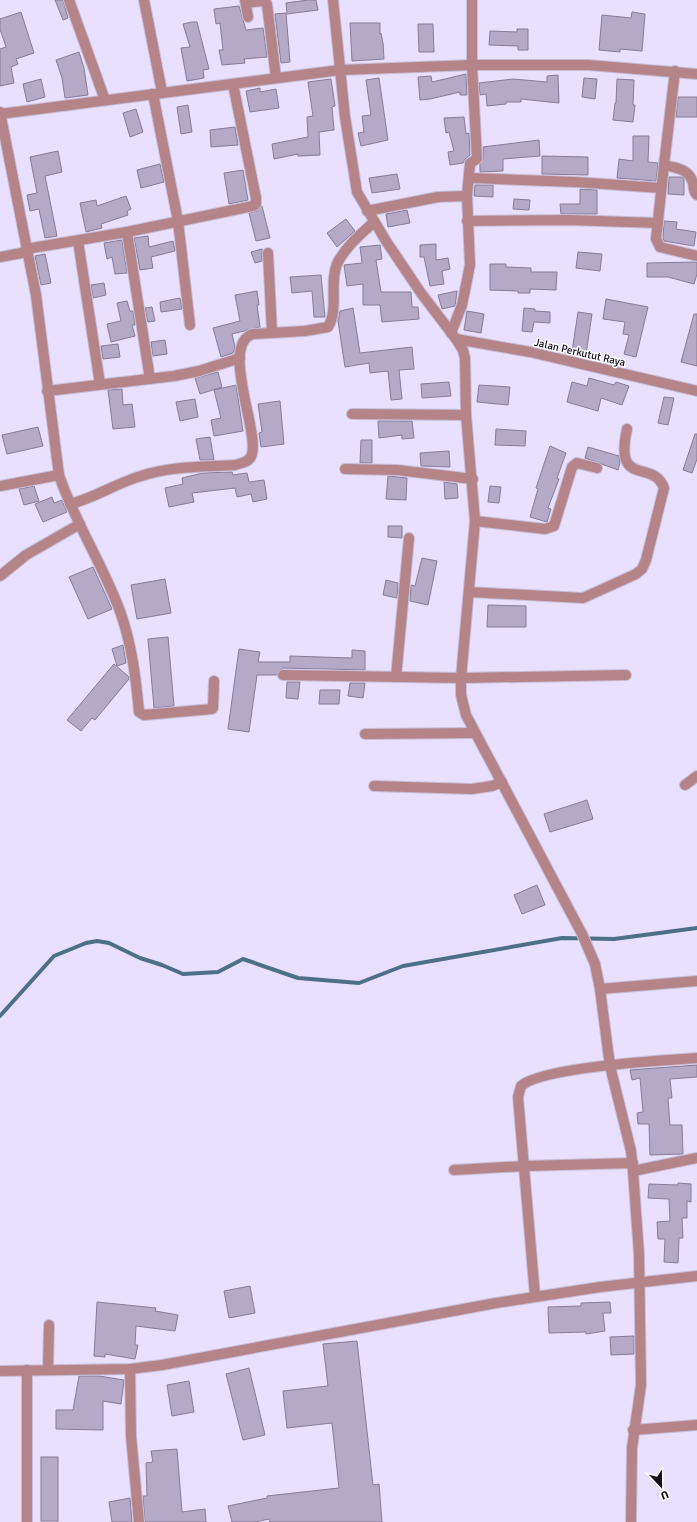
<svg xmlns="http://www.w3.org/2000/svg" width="697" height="1522" font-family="Signika,sans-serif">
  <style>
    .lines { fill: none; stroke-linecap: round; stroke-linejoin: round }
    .stream { stroke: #4d6f88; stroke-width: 4 }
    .building { fill: #b4aac7; stroke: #867c98 }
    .minor-casing { stroke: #c7bed9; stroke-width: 12 }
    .minor { stroke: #b48488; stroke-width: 10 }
    .labels { text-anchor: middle; stroke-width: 3; stroke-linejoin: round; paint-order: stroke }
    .street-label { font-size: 11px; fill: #120e18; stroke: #fff }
  </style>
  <rect width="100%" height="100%" fill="#e9dffe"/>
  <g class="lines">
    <polyline class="stream" points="0,1016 54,956 86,943 97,941 109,943 140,958 162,965 183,974 218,972 243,959 298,978 359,983 403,966 562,938 614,939 697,928"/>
  </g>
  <g class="building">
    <polygon points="55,0 63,0 68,18 63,20"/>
    <polygon points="308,0 316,0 318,10 287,14 286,3"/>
    <polygon points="239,6 246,30 263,28 267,57 244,59 245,63 222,65 219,50 223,50 220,23 216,24 214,9"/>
    <polygon points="21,12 34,53 16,59 18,64 11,67 14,83 0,86 0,49 6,47 0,29 0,19"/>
    <polygon points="632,12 645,14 642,51 620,49 620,52 599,50 602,15 631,18"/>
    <polygon points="286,13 290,62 281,63 275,14"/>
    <polygon points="192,22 197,22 209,69 203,70 204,78 187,81 181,48 190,47 183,24"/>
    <polygon points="350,23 380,23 380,34 381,33 383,43 384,59 352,61"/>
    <polygon points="418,24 433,24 434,52 419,52"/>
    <polygon points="517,29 528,29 528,50 518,50 518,46 489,45 490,31 517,32"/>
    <polygon points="79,52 84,68 88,95 65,98 62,78 56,60"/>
    <polygon points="466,74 467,95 460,95 460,92 430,99 420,100 418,77 431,76 432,82"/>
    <polygon points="558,75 559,103 521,99 521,102 506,102 506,104 487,106 486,94 480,95 479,83 513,79 547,82 547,76"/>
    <polygon points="379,78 388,140 361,146 358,133 364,132 362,116 371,115 366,80"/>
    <polygon points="584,78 597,79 595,99 582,97"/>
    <polygon points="41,79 45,97 27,102 23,84"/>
    <polygon points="331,79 335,106 332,107 334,130 319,132 320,155 298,156 298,154 274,159 272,144 308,137 307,117 313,116 308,82"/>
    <polygon points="617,79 634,80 633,105 635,105 633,122 613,120 615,103 616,103"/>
    <polygon points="260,88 260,92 276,89 279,108 250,112 246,91"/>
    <polygon points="678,97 697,97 697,117 676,117"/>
    <polygon points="188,105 192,132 181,134 177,107"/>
    <polygon points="136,109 143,132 130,137 123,113"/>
    <polygon points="464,117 466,134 469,133 470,155 465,159 463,163 450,165 448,152 454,151 449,132 446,133 444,118"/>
    <polygon points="235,127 238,145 211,147 210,130"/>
    <polygon points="633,136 649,136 648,162 658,163 656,181 617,178 619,159 633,161"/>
    <polygon points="539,140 540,156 503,159 503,171 480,172 480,164 483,159 483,147"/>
    <polygon points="58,151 62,172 45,176 57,236 45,238 39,209 30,211 27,195 37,193 30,157"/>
    <polygon points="542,156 588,157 588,175 542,174"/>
    <polygon points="160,164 164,182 141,188 137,170"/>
    <polygon points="243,170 248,200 229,204 224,173"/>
    <polygon points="397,174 400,189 372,193 369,178"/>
    <polygon points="669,177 682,177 684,179 684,195 668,194"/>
    <polygon points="475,185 493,185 493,197 474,196"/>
    <polygon points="580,189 597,190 597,214 561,214 560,204 580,204"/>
    <polygon points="126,196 131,209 127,211 128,215 101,224 102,228 86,232 80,203 96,200 97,206"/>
    <polygon points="514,199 530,200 529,210 513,209"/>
    <polygon points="262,206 270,238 256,241 249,213 257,211"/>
    <polygon points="407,210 410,223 388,227 386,214"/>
    <polygon points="346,219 355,231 337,247 327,233"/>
    <polygon points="664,221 677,222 676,229 696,232 694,246 664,241 663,238"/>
    <polygon points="148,236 149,247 173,241 175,251 151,257 153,268 140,270 134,238"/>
    <polygon points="122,240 127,273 115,274 112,257 107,259 104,243"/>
    <polygon points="436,244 436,260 448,258 450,269 442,271 444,284 430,286 424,257 420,257 420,245"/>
    <polygon points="380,245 382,259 376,260 381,292 411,292 412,307 418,307 419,319 382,322 380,305 363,305 363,284 347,286 344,265 362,263 360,247"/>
    <polygon points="262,249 262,261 255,263 251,252"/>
    <polygon points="578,252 602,254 600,271 576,268"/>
    <polygon points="45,254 51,283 41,285 35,256"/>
    <polygon points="697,262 697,274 694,284 668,277 647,277 647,263"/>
    <polygon points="490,264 506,264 506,267 531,268 531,272 557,272 556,290 530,289 530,293 518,293 518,291 490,290"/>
    <polygon points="321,275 325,317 314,317 312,291 292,293 290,277"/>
    <polygon points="104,283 106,295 93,298 91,285"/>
    <polygon points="257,291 259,305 257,305 260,327 232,334 235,347 233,353 221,357 213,328 240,321 235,295"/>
    <polygon points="457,291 455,306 442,309 438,295"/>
    <polygon points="180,298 182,309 161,312 160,302"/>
    <polygon points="606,299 648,307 636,357 624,354 629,335 623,334 625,322 603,319"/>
    <polygon points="127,301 130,311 133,311 135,325 132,325 135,336 111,342 107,324 121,321 117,303"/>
    <polygon points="152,307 155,321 148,322 145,308"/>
    <polygon points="353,308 360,353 412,347 414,369 399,370 402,399 391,400 388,371 370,373 369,363 345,367 338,321 340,311"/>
    <polygon points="524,308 535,309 535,311 550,312 550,323 534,322 532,332 522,331"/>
    <polygon points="467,311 484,314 481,333 464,330"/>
    <polygon points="578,312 592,314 586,354 572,352"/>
    <polygon points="694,314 697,314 697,366 681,362"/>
    <polygon points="165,340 167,354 153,356 151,342"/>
    <polygon points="118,344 120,357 103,359 101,346"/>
    <polygon points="218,372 222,387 200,394 195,378"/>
    <polygon points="589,378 614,385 616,382 629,386 622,405 601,398 598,411 567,402 572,382 587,386"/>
    <polygon points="449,382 451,396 422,398 421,384"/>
    <polygon points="236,385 243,431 214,436 211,420 221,418 214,390"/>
    <polygon points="479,385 510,387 508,405 477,402"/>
    <polygon points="122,389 123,405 132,404 135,427 113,429 108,390"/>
    <polygon points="664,397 674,398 668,425 658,423"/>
    <polygon points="195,399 198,417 180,421 176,402"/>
    <polygon points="280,401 284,444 261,447 259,433 262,432 258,404"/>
    <polygon points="378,421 412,421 414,438 402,439 402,435 379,438"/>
    <polygon points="38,427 43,446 7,454 2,435"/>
    <polygon points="496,429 526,431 525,446 495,445"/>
    <polygon points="695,434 697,434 697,459 692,473 683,470"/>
    <polygon points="210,437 214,460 200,460 196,439"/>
    <polygon points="361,440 372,440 372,463 360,463"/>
    <polygon points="550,446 566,453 557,478 559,479 548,508 551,509 547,522 530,517 538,489 536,488"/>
    <polygon points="588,447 619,456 620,463 618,470 585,458"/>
    <polygon points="449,451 450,467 421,466 420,453"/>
    <polygon points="232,472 233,475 247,473 249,482 264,480 267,499 253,502 251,494 237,497 235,488 192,493 194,502 169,507 165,488 183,484 182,478 203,473"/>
    <polygon points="388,476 407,478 406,500 386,499"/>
    <polygon points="444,482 457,484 458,498 445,499"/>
    <polygon points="34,486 39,501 24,505 19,489"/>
    <polygon points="490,486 501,487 499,503 488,502"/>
    <polygon points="52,497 54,503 62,500 67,512 43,522 35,504"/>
    <polygon points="388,526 402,526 402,538 388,537"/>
    <polygon points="422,558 437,561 428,605 410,601 411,585 415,586"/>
    <polygon points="93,567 112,609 88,619 69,577"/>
    <polygon points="165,579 171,613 137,619 131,585"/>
    <polygon points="386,580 398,583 397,598 383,595"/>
    <polygon points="488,605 526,606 526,627 487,627"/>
    <polygon points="168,637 174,706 154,708 148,639"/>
    <polygon points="123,645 126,663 117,666 112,649"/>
    <polygon points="239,649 260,652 258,662 290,662 290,656 352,658 352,650 365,651 365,670 283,668 280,670 277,675 257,675 249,732 228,729"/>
    <polygon points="114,664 129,677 129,679 95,720 92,718 81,731 67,720"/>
    <polygon points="287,682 300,682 298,699 286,698"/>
    <polygon points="350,683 365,683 363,698 348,696"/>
    <polygon points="320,690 340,690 339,704 319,704"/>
    <polygon points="587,800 593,819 550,832 544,814"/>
    <polygon points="537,885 545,905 522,914 514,895"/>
    <polygon points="697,1065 697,1077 670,1079 672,1098 668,1098 670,1125 682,1125 683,1154 650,1155 649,1124 638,1124 637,1113 643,1112 640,1078 632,1080 630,1070"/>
    <polygon points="678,1183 691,1184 691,1202 687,1201 687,1218 682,1218 683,1238 679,1238 678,1263 664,1262 665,1239 658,1239 657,1222 670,1221 669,1199 648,1198 649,1184 678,1185"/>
    <polygon points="250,1286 255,1313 229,1318 224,1291"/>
    <polygon points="97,1302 156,1308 155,1311 178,1315 175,1331 136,1326 135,1345 138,1345 135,1359 105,1354 105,1357 94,1356"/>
    <polygon points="610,1302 611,1313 603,1313 605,1331 586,1334 586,1332 549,1333 548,1307 581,1306 581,1303"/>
    <polygon points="634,1336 634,1354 611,1355 610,1337"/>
    <polygon points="357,1341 373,1485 379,1484 382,1522 270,1522 269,1519 255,1522 232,1522 228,1506 267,1498 267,1496 339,1488 332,1423 287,1428 283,1391 328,1386 323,1344"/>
    <polygon points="249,1368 265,1435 243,1440 226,1374"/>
    <polygon points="79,1376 99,1376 124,1380 121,1404 103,1401 103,1430 56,1429 56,1410 73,1410"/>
    <polygon points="189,1381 194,1412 172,1416 167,1385"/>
    <polygon points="177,1449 182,1512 205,1509 206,1522 145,1522 143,1496 147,1496 146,1463 153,1462 151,1451"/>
    <rect x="41" y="1457" width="17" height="64"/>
    <polygon points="130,1498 132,1522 112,1522 109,1502"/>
  </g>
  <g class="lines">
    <defs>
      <g id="minor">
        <polyline points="69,0 105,100"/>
        <polyline points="144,0 162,92"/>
        <polyline points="245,0 248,17"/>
        <polyline points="333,0 345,117 357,192 386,241 421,293 456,339 463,350 465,358 466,415 475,521 461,678 461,695 466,715 582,934 595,964 600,989 610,1066 631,1151 633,1171 639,1254 641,1385 632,1448 631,1522"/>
        <polyline points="246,3 263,1 267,4 276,78"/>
        <path d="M675,71l-11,94c13,3 25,4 29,18 1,5 0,8 4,12"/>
        <polyline points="153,94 178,221 190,325"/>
        <path d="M0,112l36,183 23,180c16,48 45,91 62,139 11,32 15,65 18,98l5,3 68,-6 1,-1 1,-27"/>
        <polyline points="0,114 340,70 472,65 588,65 697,74"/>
        <polyline points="664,165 656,239 660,247 697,256"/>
        <polyline points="470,178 576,182 661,188"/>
        <polyline points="367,211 438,197 467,196"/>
        <polyline points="467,221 569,220 658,223"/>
        <polyline points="127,232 150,379"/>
        <polyline points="78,241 100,384"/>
        <polyline points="26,249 127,232 253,206 256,204 256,198 233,84"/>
        <polyline points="268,253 272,332"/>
        <polyline points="0,257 27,252"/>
        <polyline points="451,333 462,305 470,265 467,196 470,163 477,159 472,65 472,0"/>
        <polyline points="456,339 530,352 697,391"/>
        <polyline points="47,391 174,376 199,371 240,358"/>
        <polyline points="352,414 466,415"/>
        <polyline points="345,469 397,470 473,479"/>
        <polyline points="0,486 59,475"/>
        <path d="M70,504c25,-6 46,-21 71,-28 29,-10 63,-9 94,-11 7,-2 15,-3 17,-11 7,-24 -32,-110 1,-120l52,-3 23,-4c11,-17 1,-44 9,-63 8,-17 24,-30 37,-42"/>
        <polyline points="475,521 545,529 554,526 572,467 577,463 597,468"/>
        <polyline points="0,576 26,555 80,524"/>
        <path d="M469,592l114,6 53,-24 6,-5 4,-9 18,-72c-11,-30 -50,1 -37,-59"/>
        <polyline points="283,675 461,678 626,675"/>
        <polyline points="396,677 409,538"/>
        <polyline points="365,734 474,733"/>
        <polyline points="685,785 697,776"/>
        <polyline points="374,786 472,789 492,786 502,782"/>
        <polyline points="600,989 697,981"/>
        <polyline points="454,1170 525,1166 633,1163"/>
        <polyline points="633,1171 697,1158"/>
        <path d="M535,1296l-17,-199 3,-11c20,-19 143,-26 176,-28"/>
        <polyline points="130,1369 131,1436 139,1522"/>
        <polyline points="27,1370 27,1522"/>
        <polyline points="48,1370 49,1325"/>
        <polyline points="0,1371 130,1369 162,1365 496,1303 600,1287 697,1276"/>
        <polyline points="633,1430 697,1425"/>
      </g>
    </defs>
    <use href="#minor" class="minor-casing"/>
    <use href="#minor" class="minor"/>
  </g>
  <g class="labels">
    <g class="street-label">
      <text transform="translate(580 352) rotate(13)" y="4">Jalan Perkutut Raya</text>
    </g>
  </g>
  <g transform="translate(661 1486) rotate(158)" stroke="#ffffff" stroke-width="3" paint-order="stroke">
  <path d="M0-3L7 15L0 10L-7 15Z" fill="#120e18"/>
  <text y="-6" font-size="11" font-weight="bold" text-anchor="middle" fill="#120e18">U</text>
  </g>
</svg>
